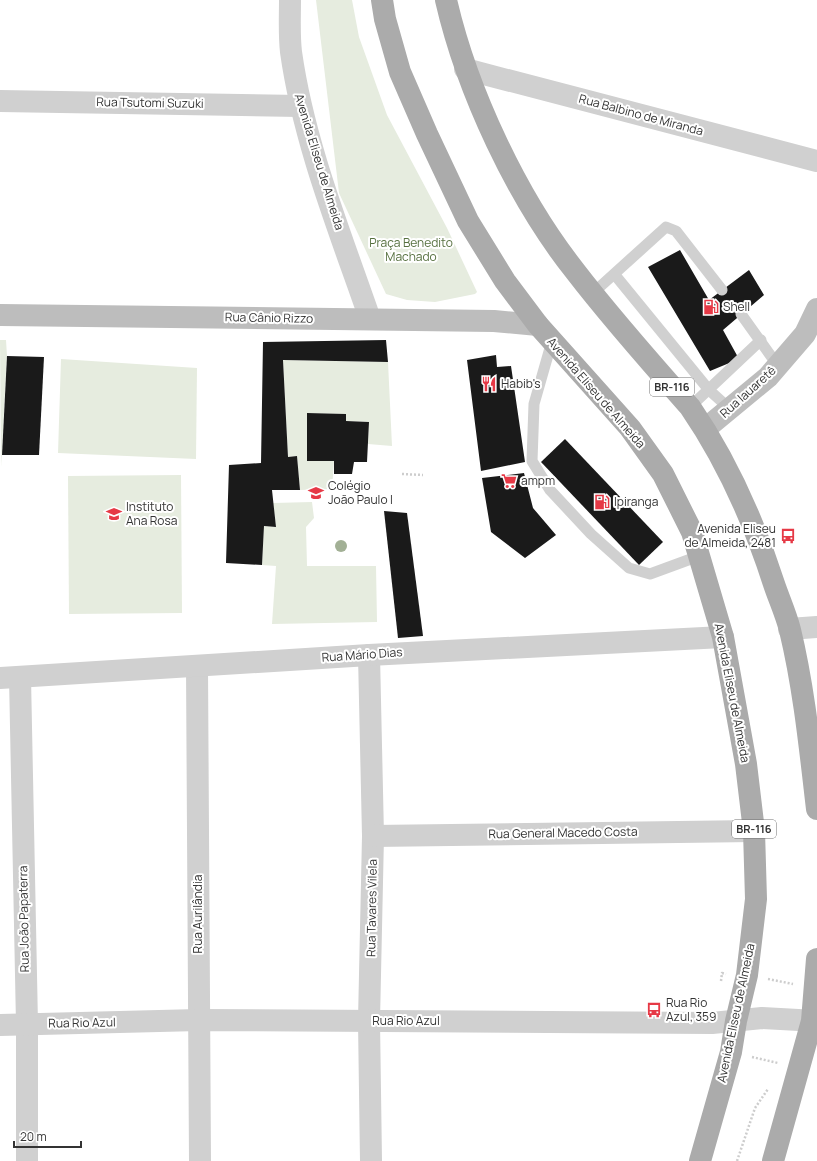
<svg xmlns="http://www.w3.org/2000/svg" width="817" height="1161" font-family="Manrope,sans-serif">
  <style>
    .green { fill: #e6ecdf }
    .building { fill: #1a1a1a }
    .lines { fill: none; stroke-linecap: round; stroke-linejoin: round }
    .path { stroke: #cdcdcd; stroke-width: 2.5; stroke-dasharray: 2 2; stroke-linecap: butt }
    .lane { stroke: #d0d0d0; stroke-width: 11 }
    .street { stroke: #d0d0d0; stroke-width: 22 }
    .secondary { stroke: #bdbdbd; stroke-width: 22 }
    .primary { stroke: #ababab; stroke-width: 22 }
    .tree { fill: #a2b095 }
    .labels { text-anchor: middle; stroke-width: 4; stroke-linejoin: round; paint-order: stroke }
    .shield { fill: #fff; stroke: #707070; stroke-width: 1 }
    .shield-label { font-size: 11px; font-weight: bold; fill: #333 }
    .street-label { font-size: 12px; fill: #333; stroke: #fff }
    .park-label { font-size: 12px; fill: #56703f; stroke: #fff }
    .poi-label { font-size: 12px; fill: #333; stroke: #fff; text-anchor: start }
  </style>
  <rect width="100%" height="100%" fill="#fff"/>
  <g class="green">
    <polygon points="316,0 352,0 359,37 387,115 447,228 477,292 475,294 435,302 407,300 386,294 339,193"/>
    <polygon points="0,340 6,340 7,356 1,467"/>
    <polygon points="61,359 197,368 196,459 58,453"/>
    <polygon points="283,360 388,362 392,446 368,444 369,422 346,421 345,414 307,413 307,460 334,461 332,489 300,490 297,456 288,457"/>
    <polygon points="181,475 182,613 69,614 68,476"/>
    <polygon points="312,502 314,518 306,527 307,566 376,566 377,622 272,624 276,566 262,565 264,526 276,527 273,503"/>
  </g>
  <g class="building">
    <polygon points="680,250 709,300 749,270 764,295 723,330 739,359 710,371 648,267"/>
    <polygon points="386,340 388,362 283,360 288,457 297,456 300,490 272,490 276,527 264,526 262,565 226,563 229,465 261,463 263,342"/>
    <polygon points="496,355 497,367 511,366 525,462 481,471 467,360"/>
    <polygon points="7,356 44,357 39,455 2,455"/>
    <polygon points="307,413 346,414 346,421 369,422 367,462 354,462 352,474 334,474 334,461 307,461"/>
    <polygon points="565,439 663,542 639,565 541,462"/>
    <polygon points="524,473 533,508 556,535 525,558 491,532 482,478"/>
    <polygon points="384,511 407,513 423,636 398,638"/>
  </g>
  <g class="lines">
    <g class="path">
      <polyline points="402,474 423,475"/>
      <polyline points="768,979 793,984"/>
      <polyline points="721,981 722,973 726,974"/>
      <polyline points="752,1057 778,1063"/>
      <polyline points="737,1161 755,1108 768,1089"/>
    </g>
    <g class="lane">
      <polyline points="615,275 709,390 730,409"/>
      <polyline points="593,293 666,227 676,231 722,290"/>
      <polyline points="741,314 778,366"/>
      <polyline points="552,341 534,404 532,461 550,490 591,534 629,568 650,574 699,556"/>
      <polyline points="690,407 761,340"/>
    </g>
    <g class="street">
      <path d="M290,0c0,17 -1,35 1,52 13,92 49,180 79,267"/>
      <polyline points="465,69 817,161"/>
      <polyline points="0,101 300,106"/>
      <polyline points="789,629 817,627"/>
      <polyline points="369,655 373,836 369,1021 371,1161"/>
      <polyline points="197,667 200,1161"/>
      <polyline points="20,677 27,1024 27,1161"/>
      <polyline points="0,678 369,655 723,637"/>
      <polyline points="373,836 754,831"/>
      <polyline points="0,1025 199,1020 712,1023 762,1018 817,1021"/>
    </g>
    <g class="secondary">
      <polyline points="0,315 494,321 538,325"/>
      <polyline points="705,429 768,377 805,334 817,309"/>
    </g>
    <g class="primary">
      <polyline points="382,0 385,19 400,72 427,134 468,221 505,281 538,325 630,428 663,474 692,532 723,637 746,764 754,831 756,899 747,975 736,1021 731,1052 700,1161"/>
      <path d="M446,0c21,91 71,198 129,271 36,47 76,92 115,136 37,54 64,115 84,177 5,15 12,30 16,46 14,58 20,119 27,179"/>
      <polyline points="773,1161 812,1021 817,959"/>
    </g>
  </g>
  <circle class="tree" cx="341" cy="546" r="6"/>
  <defs>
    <symbol id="fuel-bare" viewBox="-9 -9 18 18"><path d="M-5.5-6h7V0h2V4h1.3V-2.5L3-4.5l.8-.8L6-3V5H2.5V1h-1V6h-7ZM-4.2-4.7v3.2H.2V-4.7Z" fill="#e63946" stroke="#fff" stroke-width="2.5" paint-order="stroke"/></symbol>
    <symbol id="restaurant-bare" viewBox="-9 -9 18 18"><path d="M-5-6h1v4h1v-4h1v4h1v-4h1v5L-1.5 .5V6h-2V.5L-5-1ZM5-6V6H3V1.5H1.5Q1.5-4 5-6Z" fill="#e63946" stroke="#fff" stroke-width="2.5" paint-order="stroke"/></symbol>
    <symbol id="supermarket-bare" viewBox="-9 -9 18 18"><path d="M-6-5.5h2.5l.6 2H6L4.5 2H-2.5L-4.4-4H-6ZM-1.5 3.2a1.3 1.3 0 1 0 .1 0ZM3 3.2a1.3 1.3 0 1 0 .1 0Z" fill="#e63946" stroke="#fff" stroke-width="2.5" paint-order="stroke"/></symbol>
    <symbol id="school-bare" viewBox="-9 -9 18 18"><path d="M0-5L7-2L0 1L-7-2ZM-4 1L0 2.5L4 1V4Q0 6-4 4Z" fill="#e63946" stroke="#fff" stroke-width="2.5" paint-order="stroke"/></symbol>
    <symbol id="bus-bare" viewBox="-9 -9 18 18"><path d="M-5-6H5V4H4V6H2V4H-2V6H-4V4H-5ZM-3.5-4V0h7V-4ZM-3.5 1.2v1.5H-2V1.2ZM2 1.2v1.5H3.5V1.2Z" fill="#e63946" stroke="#fff" stroke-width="2.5" paint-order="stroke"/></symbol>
  </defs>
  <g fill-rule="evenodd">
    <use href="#fuel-bare" x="700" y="296" width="22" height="22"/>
    <use href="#restaurant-bare" x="478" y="373" width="22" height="22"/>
    <use href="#supermarket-bare" x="498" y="470" width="22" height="22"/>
    <use href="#school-bare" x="305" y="482" width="22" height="22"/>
    <use href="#fuel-bare" x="591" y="491" width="22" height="22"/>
    <use href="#school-bare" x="103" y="503" width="22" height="22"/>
    <use href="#bus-bare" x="777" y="525" width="22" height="22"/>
    <use href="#bus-bare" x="643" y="999" width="22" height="22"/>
  </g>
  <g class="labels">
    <g class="shield">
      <rect x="650" y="378" width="44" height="18" rx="3"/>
      <rect x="732" y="820" width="44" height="18" rx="3"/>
    </g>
    <g class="shield-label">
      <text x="672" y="391">BR-116</text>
      <text x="754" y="833">BR-116</text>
    </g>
    <g class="street-label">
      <text transform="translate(150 103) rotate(1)" y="4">Rua Tsutomi Suzuki</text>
      <text transform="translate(641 115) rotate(15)" y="4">Rua Balbino de Miranda</text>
      <text transform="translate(319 162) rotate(73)" y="4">Avenida Eliseu de Almeida</text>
      <text transform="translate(269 318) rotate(1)" y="4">Rua Cânio Rizzo</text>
      <text transform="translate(748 392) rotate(-42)" y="4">Rua Iauaretê</text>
      <text transform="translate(596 393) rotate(49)" y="4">Avenida Eliseu de Almeida</text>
      <text transform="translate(362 655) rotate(-4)" y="4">Rua Mário Dias</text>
      <text transform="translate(732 693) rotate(79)" y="4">Avenida Eliseu de Almeida</text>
      <text transform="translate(563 833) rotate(-1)" y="4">Rua General Macedo Costa</text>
      <text transform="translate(372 908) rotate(-89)" y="4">Rua Tavares Vilela</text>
      <text transform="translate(198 914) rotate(-90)" y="4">Rua Aurilândia</text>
      <text transform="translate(24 919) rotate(-91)" y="4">Rua João Papaterra</text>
      <text transform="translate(736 1013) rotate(-78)" y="4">Avenida Eliseu de Almeida</text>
      <text x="406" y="1025">Rua Rio Azul</text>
      <text transform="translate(82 1023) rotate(-1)" y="4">Rua Rio Azul</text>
    </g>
    <g class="park-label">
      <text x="411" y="247">Praça Benedito<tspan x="411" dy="14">Machado</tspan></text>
    </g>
    <g class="poi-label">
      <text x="723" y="311">Shell</text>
      <text x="501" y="388">Habib's</text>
      <text x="521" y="485">ampm</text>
      <text x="328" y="490">Colégio<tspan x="328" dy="14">João Paulo I</tspan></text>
      <text x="614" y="506">Ipiranga</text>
      <text x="126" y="511">Instituto<tspan x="126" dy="14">Ana Rosa</tspan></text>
      <text x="776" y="533" text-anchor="end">Avenida Eliseu<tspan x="776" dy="14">de Almeida, 2481</tspan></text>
      <text x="666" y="1007">Rua Rio<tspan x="666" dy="14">Azul, 359</tspan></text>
    </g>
  </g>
  <path d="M14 1141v6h67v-6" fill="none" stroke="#333333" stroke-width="2"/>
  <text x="20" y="1141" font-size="12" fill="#333333" stroke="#ffffff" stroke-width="3" paint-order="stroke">20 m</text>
</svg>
